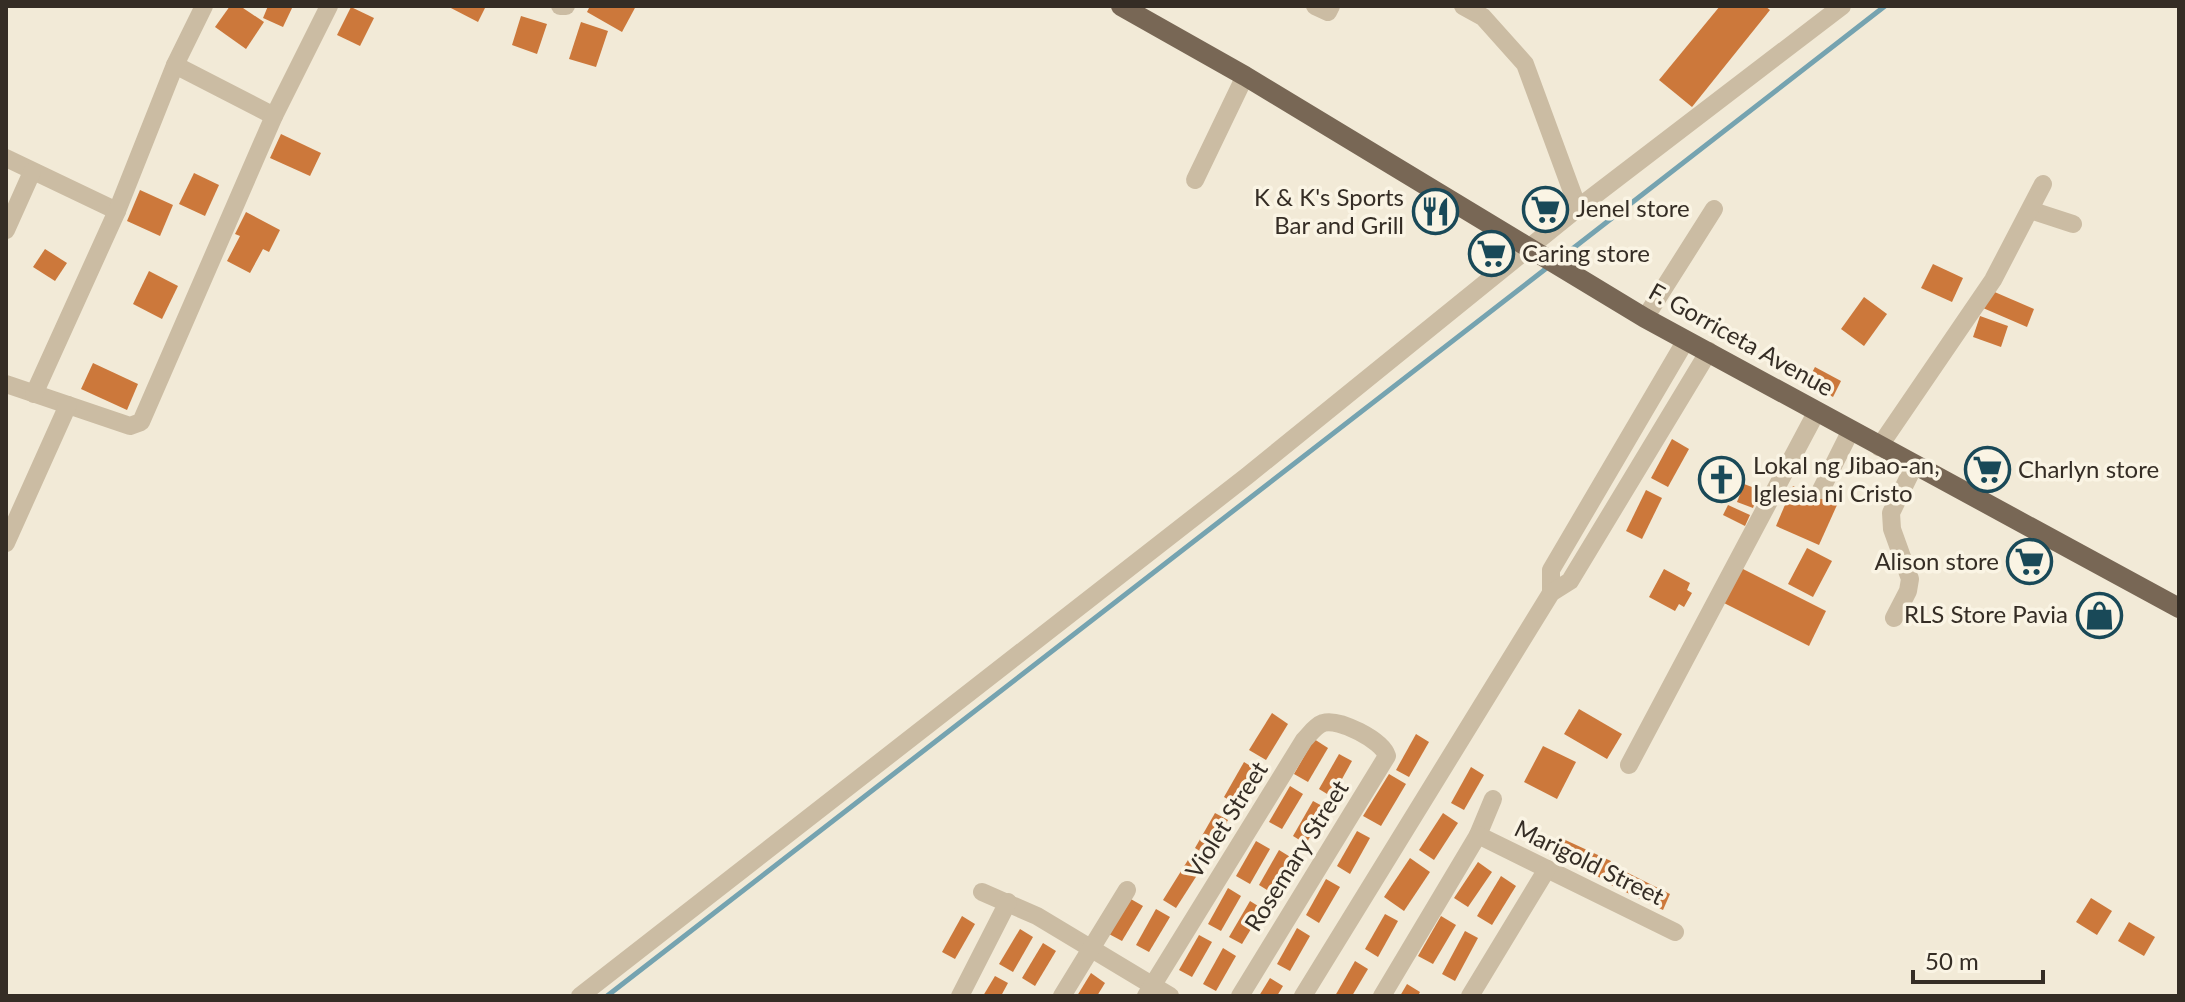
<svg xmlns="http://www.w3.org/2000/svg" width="2185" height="1002" font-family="Lato,sans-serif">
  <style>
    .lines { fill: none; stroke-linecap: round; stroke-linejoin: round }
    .stream { stroke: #75a3b0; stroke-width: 5 }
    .building { fill: #cc783b }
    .minor { stroke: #cbbca3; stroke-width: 18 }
    .major { stroke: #786755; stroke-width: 20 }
    .labels { text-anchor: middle; stroke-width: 7; stroke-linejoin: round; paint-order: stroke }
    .poi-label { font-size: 24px; fill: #352d25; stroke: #faf4e4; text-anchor: start }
    .street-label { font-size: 24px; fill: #352d25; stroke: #faf4e4 }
  </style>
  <rect width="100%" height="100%" fill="#f2ead7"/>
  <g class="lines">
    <g class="stream">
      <polyline points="1558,260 1885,6"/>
      <polyline points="607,996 1548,267"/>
    </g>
  </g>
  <g class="building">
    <polygon points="230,6 240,6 264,22 246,49 215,27"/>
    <polygon points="268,6 293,6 283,27 263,18"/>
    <polygon points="447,6 486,6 478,22"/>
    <polygon points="590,6 636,6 622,32 587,12"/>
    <polygon points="1720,6 1765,6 1770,10 1692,107 1659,80"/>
    <polygon points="351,7 374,18 360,46 337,35"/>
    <polygon points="521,16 547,24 537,54 512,45"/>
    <polygon points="581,22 608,31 596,67 569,59"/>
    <polygon points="281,134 321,153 310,176 270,158"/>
    <polygon points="194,173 219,185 205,216 179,204"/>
    <polygon points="140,190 173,205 160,236 127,221"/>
    <polygon points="246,212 280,230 269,252 263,249 250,273 227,261 240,236 235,234"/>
    <polygon points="45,249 67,263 55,281 33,267"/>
    <polygon points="1933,264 1963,278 1952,302 1921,288"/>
    <polygon points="149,271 178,286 162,319 133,304"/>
    <polygon points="1990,290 2034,309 2027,327 1983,308"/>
    <polygon points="1864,297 1887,314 1864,346 1841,329"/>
    <polygon points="1980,316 2008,326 2001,347 1973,337"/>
    <polygon points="93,363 138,384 127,410 81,389"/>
    <polygon points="1815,367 1841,381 1833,397 1807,382"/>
    <polygon points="1672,439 1689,449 1668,487 1651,478"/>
    <polygon points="1720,459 1740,468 1724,502 1704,493"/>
    <polygon points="1744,484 1760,490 1753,508 1737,502"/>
    <polygon points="1793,486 1837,505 1819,545 1776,526"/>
    <polygon points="1646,490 1662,498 1642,539 1626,531"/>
    <polygon points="1728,505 1750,515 1745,526 1723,515"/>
    <polygon points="1807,548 1832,561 1813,597 1788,584"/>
    <polygon points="1741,568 1826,611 1809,646 1724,603"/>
    <polygon points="1664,569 1690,583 1687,590 1692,593 1684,607 1679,604 1675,611 1649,597"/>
    <polygon points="1579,709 1622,734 1607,759 1564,734"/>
    <polygon points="1272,713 1288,724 1266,760 1249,750"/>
    <polygon points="1416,734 1429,742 1409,777 1396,770"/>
    <polygon points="1314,739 1328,748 1308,782 1294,774"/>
    <polygon points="1543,746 1576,762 1557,799 1524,782"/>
    <polygon points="1339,754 1352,761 1332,797 1319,789"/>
    <polygon points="1244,762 1257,770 1237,805 1224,797"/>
    <polygon points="1471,767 1484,775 1464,810 1451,803"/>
    <polygon points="1389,774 1406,784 1381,826 1363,816"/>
    <polygon points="1290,786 1303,794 1282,829 1269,822"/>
    <polygon points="1313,801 1326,808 1306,844 1293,836"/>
    <polygon points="1215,813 1228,820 1208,856 1195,848"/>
    <polygon points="1443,813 1458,823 1434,860 1419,850"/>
    <polygon points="1357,831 1370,838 1350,874 1337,866"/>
    <polygon points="1561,838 1611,861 1603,879 1553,856"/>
    <polygon points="1256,841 1270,849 1250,884 1236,876"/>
    <polygon points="1279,850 1292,858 1272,893 1259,885"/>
    <polygon points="1410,858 1430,872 1404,911 1384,897"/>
    <polygon points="1188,860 1201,869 1176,908 1163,900"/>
    <polygon points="1478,862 1492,872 1468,907 1454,898"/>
    <polygon points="1618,868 1670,894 1663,910 1611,885"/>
    <polygon points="1501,876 1516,886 1492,925 1477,916"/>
    <polygon points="1326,879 1340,887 1319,923 1306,915"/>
    <polygon points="1228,888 1241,896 1221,931 1208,924"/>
    <polygon points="1129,898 1143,906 1122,941 1109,934"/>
    <polygon points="2091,898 2112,911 2097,935 2076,922"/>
    <polygon points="1250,901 1263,909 1242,944 1229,937"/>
    <polygon points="1156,909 1170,917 1149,952 1136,945"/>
    <polygon points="1385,914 1398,921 1378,957 1365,949"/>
    <polygon points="962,916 975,924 955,959 942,952"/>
    <polygon points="1441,916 1456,925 1433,964 1418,956"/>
    <polygon points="2129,922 2155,937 2144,956 2118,941"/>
    <polygon points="1297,928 1310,936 1290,971 1277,964"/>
    <polygon points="1020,929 1033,937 1013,972 999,964"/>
    <polygon points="1465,931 1478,938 1455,981 1442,974"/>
    <polygon points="1199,935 1212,942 1192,977 1179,970"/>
    <polygon points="1043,943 1056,951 1035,986 1022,978"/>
    <polygon points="1223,948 1236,956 1216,991 1203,984"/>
    <polygon points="1355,961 1368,969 1352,996 1335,996"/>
    <polygon points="1091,973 1105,983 1097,996 1077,996"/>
    <polygon points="995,976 1008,983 1001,996 983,996"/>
    <polygon points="1270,978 1283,986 1277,996 1259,996"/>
    <polygon points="1407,984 1420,992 1418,996 1400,996"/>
  </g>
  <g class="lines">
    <g class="minor">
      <polyline points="560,6 566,6"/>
      <polyline points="1315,6 1328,12 1331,6"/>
      <polyline points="1463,6 1483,17 1525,64 1578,208"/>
      <polyline points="175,65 274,116"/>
      <polyline points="6,158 117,211"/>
      <polyline points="1195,180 1245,76"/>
      <polyline points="2030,210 2073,224"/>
      <polyline points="6,230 32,172"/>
      <polyline points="1645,318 1714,209"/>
      <polyline points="6,384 130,426 141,422 274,116 329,6"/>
      <polyline points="34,394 117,211 175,65 204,6"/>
      <polyline points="1879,447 1993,280 2043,184"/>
      <polyline points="1821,490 1851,430"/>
      <polyline points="6,543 68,405"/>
      <polyline points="1551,593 1551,570 1686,340"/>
      <polyline points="1894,618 1908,591 1910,579 1892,529 1891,513 1914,466"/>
      <polyline points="1629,765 1817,411"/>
      <polyline points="1478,835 1493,799"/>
      <polyline points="982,892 1037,916 1170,996"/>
      <polyline points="580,996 1247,476 1578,208 1842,6"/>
      <polyline points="960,996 1008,902"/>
      <polyline points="1062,996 1127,890"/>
      <path d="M1146,996l158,-256c6,-6 11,-14 19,-17 16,-5 59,17 64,33l-147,240"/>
      <polyline points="1303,996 1551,593 1570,581 1709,351"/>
      <polyline points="1382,996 1478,835 1675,932"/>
      <polyline points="1470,996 1547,869"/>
    </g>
    <polyline class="major" points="1121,6 1245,76 1645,318 2179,608"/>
  </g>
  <defs>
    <symbol id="supermarket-ring" viewBox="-11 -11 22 22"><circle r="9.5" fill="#faf4e4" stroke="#194958" stroke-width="1.5"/><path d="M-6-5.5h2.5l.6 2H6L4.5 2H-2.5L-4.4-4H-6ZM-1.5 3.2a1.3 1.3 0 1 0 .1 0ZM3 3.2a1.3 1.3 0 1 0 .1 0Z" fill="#194958"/></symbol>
    <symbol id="restaurant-ring" viewBox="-11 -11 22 22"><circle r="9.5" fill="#faf4e4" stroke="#194958" stroke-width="1.5"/><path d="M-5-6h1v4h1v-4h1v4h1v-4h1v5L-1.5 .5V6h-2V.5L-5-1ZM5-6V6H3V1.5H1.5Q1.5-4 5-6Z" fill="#194958"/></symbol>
    <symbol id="church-ring" viewBox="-11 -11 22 22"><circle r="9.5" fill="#faf4e4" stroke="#194958" stroke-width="1.5"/><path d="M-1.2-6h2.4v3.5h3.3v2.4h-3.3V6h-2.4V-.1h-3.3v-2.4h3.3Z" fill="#194958"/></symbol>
    <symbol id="shop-ring" viewBox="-11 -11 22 22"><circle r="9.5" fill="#faf4e4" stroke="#194958" stroke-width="1.5"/><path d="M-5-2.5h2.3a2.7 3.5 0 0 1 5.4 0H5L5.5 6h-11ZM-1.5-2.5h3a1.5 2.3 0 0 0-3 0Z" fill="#194958"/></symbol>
  </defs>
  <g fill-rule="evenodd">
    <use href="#supermarket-ring" x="1520" y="184" width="51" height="51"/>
    <use href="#restaurant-ring" x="1410" y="186" width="51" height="51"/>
    <use href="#supermarket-ring" x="1466" y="228" width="51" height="51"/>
    <use href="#supermarket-ring" x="1962" y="444" width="51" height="51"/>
    <use href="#church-ring" x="1696" y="454" width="51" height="51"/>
    <use href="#supermarket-ring" x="2004" y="536" width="51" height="51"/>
    <use href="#shop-ring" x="2074" y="590" width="51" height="51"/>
  </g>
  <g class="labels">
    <g class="poi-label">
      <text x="1404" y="206" text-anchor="end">K &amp; K's Sports<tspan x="1404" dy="28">Bar and Grill</tspan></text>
      <text x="1576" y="217">Jenel store</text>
      <text x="1522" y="262">Caring store</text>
      <text x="1753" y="474">Lokal ng Jibao-an,<tspan x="1753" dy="28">Iglesia ni Cristo</tspan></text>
      <text x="2018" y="478">Charlyn store</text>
      <text x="1999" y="570" text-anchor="end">Alison store</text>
      <text x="2068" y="623" text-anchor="end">RLS Store Pavia</text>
    </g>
    <g class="street-label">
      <text transform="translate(1741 340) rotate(29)" y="8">F. Gorriceta Avenue</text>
      <text transform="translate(1227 820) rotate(-58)" y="8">Violet Street</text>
      <text transform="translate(1297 856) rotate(-58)" y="8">Rosemary Street</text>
      <text transform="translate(1589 863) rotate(26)" y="8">Marigold Street</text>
    </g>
  </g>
  <rect width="2185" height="1002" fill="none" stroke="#352d25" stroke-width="16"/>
  <path d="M1913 970v12h130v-12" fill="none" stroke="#352d25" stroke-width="4"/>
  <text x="1925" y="970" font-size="24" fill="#352d25" stroke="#faf4e4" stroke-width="6" paint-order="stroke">50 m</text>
</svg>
